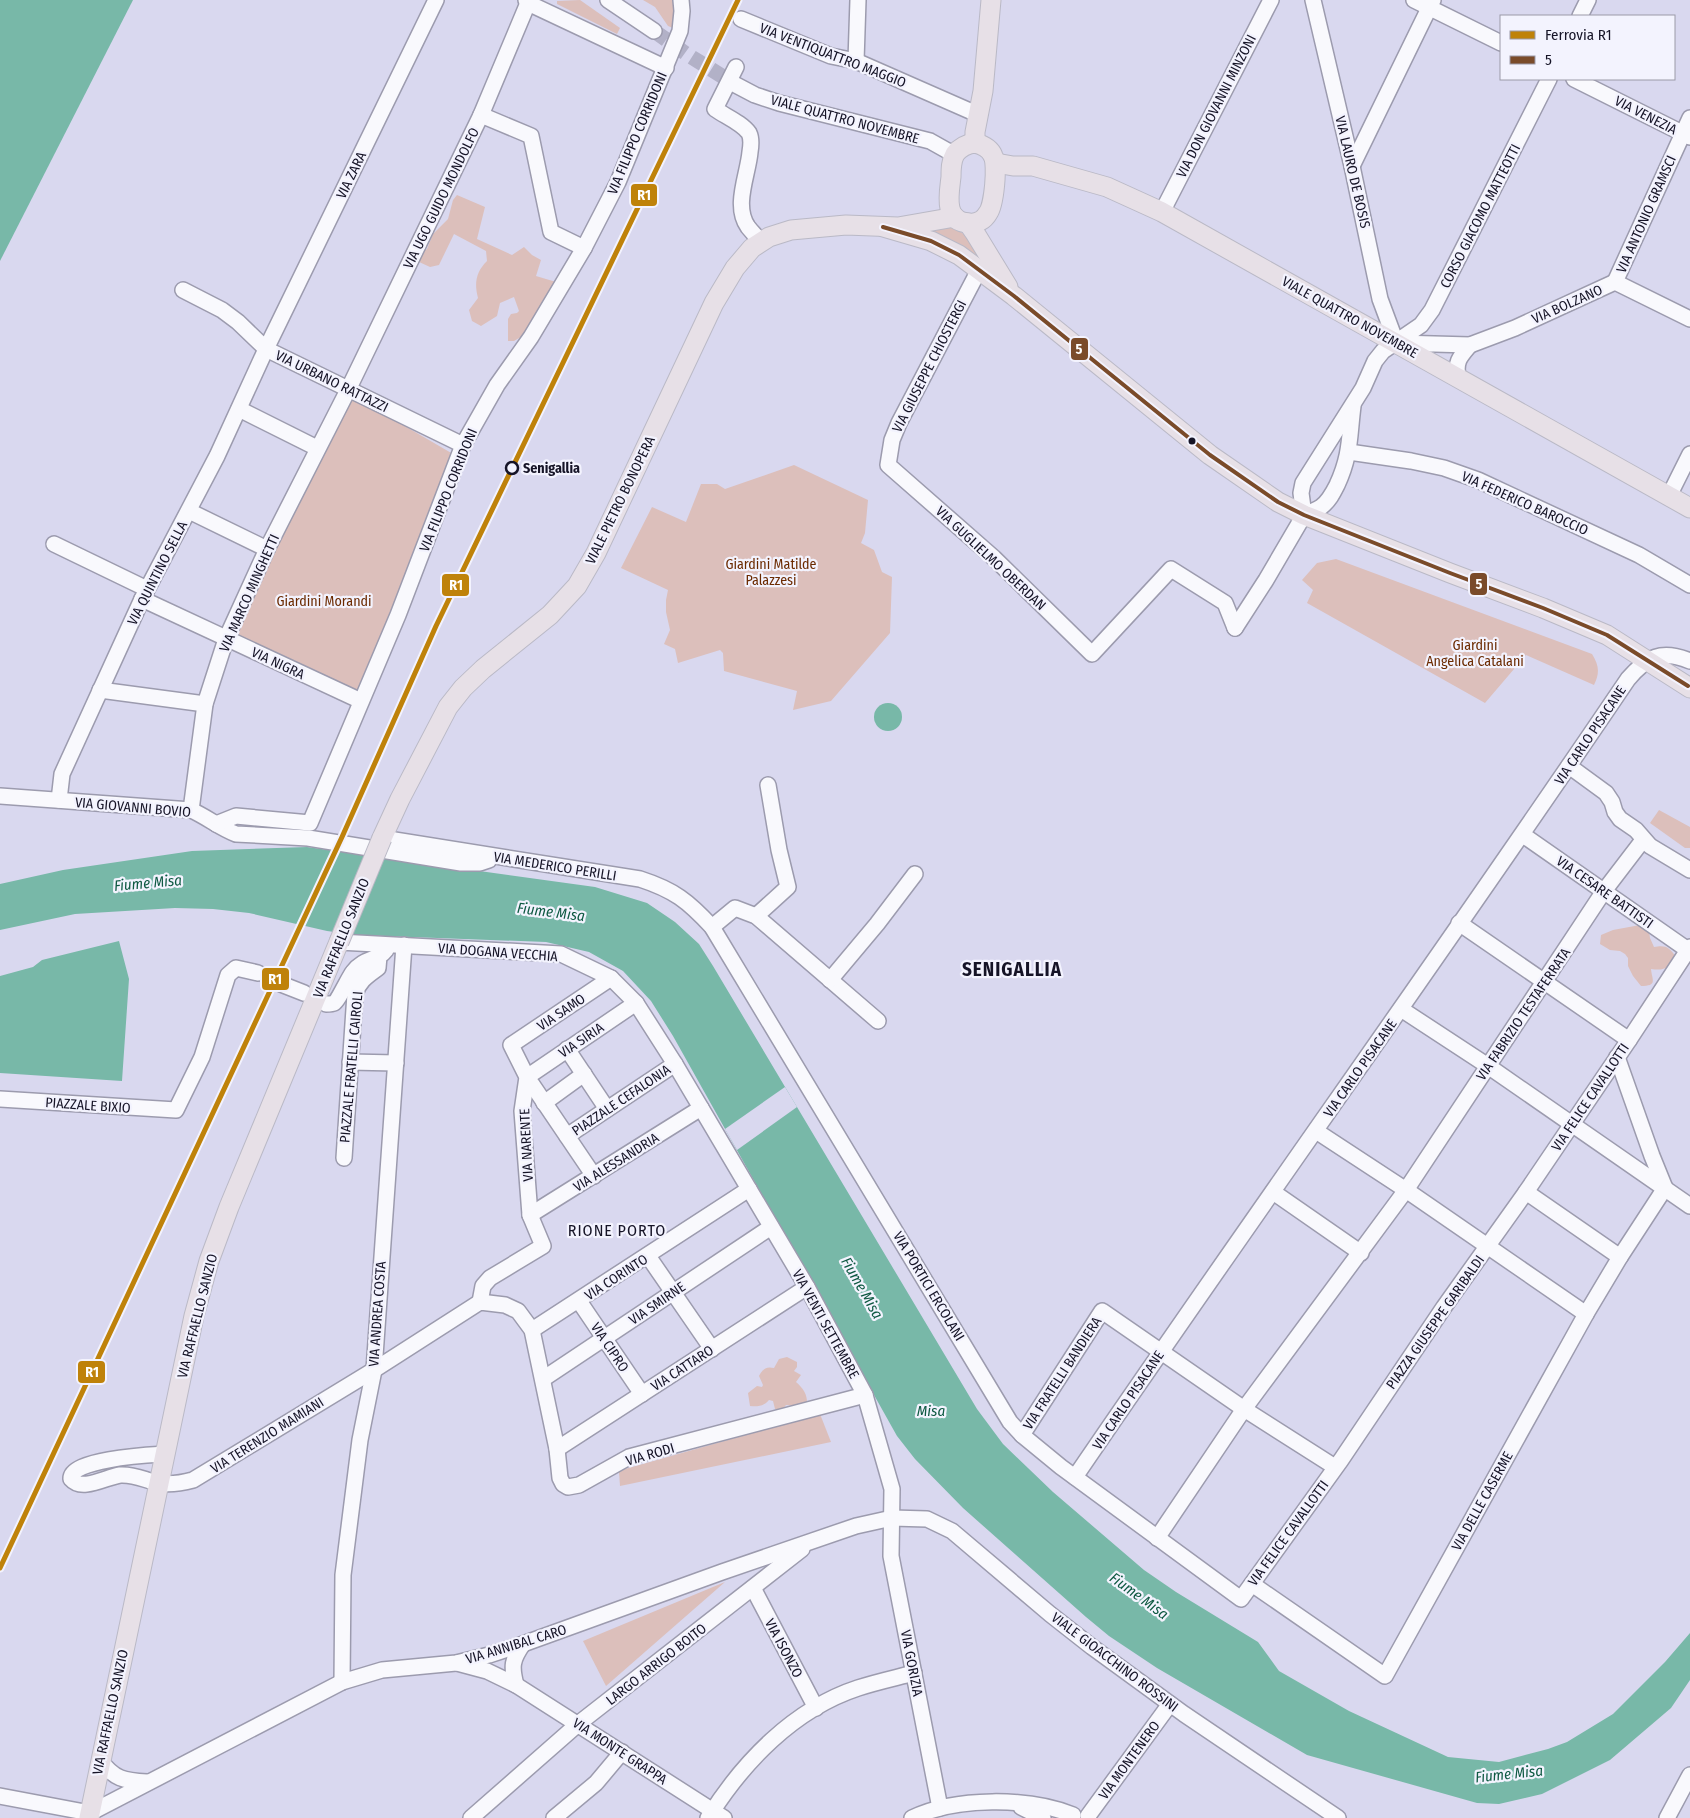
<svg xmlns="http://www.w3.org/2000/svg" width="1690" height="1818" font-family="'Fira Sans Condensed',sans-serif">
  <style>
    .green { fill: #dcbfbb }
    .water { fill: #78b8a8 }
    .pier { fill: #d9d8ef }
    .lines { fill: none; stroke-linecap: round; stroke-linejoin: round }
    .minor-tunnel { stroke: #b2b1c7; stroke-width: 15; stroke-dasharray: 15 8; stroke-linecap: butt }
    .minor-casing { stroke: #9c9bae; stroke-width: 18 }
    .major-casing { stroke: #bab9c6; stroke-width: 21 }
    .minor { stroke: #f9f9fd; stroke-width: 15 }
    .major { stroke: #e7e0e7; stroke-width: 19 }
    .major-bridge-casing { stroke: #bab9c6; stroke-width: 21; stroke-linecap: butt }
    .major-bridge { stroke: #e7e0e7; stroke-width: 19 }
    .bus-1-casing { stroke: #f3f3fe; stroke-width: 8 }
    .bus-1 { stroke: #7a4b2a; stroke-width: 4 }
    .rail-1-casing { stroke: #f3f3fe; stroke-width: 9 }
    .rail-1 { stroke: #bf820a; stroke-width: 5 }
    .bus-dot { fill: #161427; stroke: #f3f3fe; stroke-width: 2 }
    .stop-dot { fill: #f3f3fe; stroke: #161427; stroke-width: 2.5 }
    .labels { text-anchor: middle; stroke-width: 4.5; stroke-linejoin: round; paint-order: stroke }
    .street-label { font-size: 14px; fill: #161427; stroke: #f3f3fe }
    .stop-label { font-size: 14px; font-weight: bold; fill: #161427; stroke: #f3f3fe; text-anchor: start }
    .park-label { font-size: 14px; fill: #6b2a00; stroke: #f3f3fe }
    .water-label { font-size: 15px; font-style: italic; fill: #0e5942; stroke: #f3f3fe }
    .quarter-label { font-size: 16px; letter-spacing: 1px; fill: #161427; stroke: #f3f3fe }
    .district-label { font-size: 19px; font-weight: bold; letter-spacing: 1px; fill: #161427; stroke: #f3f3fe }
    .line-badge { stroke: #f3f3fe; stroke-width: 2 }
    .badge-label { font-size: 14px; text-anchor: middle; font-weight: bold; fill: #fff }
  </style>
  <rect width="100%" height="100%" fill="#d9d8ef"/>
  <g class="green">
    <polygon points="580,0 620,28 617,34 557,4 557,1"/>
    <polygon points="643,0 672,0 676,8 673,28 668,26 655,7"/>
    <path d="M457,195l28,12 -8,32 35,16 12,-8 8,8 9,5 -5,16 20,6 -30,52 -12,7h-6v-22l3,-5 6,-1 2,-2 -5,-14 -14,6 -3,13 -16,10 -9,-5 -3,-11 9,-12c-4,-15 -2,-26 9,-37l-1,-10 -32,-17 -15,31 -9,2 -13,-6 3,-8 7,-4 6,-15 15,-15 5,-19z"/>
    <path d="M948,226c27,10 31,25 46,48l-68,-41z"/>
    <polygon points="353,396 453,454 359,694 233,636"/>
    <polygon points="794,465 868,500 865,533 861,543 874,550 882,572 892,577 890,633 831,701 793,710 797,691 724,671 723,653 720,650 678,663 675,649 664,644 670,630 666,612 666,600 668,590 621,568 652,507 686,522 701,484 717,484 725,489"/>
    <path d="M1336,559l256,95c7,11 8,19 2,31l-68,-30 -41,48 -178,-100 6,-13 -11,-10 15,-17z"/>
    <polygon points="1659,810 1690,827 1690,848 1685,848 1650,823"/>
    <path d="M1640,925l9,6 1,7 4,9c12,-2 15,0 22,10 -6,11 -12,14 -25,12 1,11 7,17 -10,17l-8,-10 -5,-10v-8l-3,-4 -5,-3 -10,-1 -10,-6 1,-9 12,-5z"/>
    <path d="M787,1357l10,5v5l-3,4 7,4 -5,7c8,7 12,13 11,25l-21,-2 -3,4h-8l-2,-8 -4,-1c-5,6 -11,7 -19,6l-2,-13 9,-7 5,1 1,-2 -4,-9c4,-7 7,-10 15,-8l5,-9z"/>
    <polygon points="820,1414 831,1442 620,1486 619,1472 625,1469"/>
    <polygon points="725,1582 606,1686 583,1641"/>
  </g>
  <g class="water">
    <polygon points="0,0 133,0 0,261"/>
    <circle cx="888" cy="717" r="14"/>
    <polygon points="307,847 595,887 647,903 675,922 699,944 713,966 977,1409 1003,1444 1053,1492 1144,1570 1176,1592 1258,1642 1279,1671 1349,1711 1448,1757 1499,1762 1548,1749 1567,1742 1613,1714 1665,1662 1690,1633 1690,1680 1671,1708 1610,1760 1542,1794 1499,1804 1477,1803 1307,1755 1157,1668 1109,1636 1086,1617 963,1508 915,1459 897,1436 673,1036 651,1001 623,971 589,952 546,942 358,935 327,931 249,913 213,909 175,908 75,914 0,930 0,884 63,870 192,851"/>
    <polygon points="119,941 129,979 122,1081 0,1073 0,976 33,967 42,960"/>
  </g>
  <polygon class="pier" points="785,1087 797,1107 737,1150 725,1129"/>
  <g class="lines">
    <g class="minor-tunnel">
      <polyline points="654,31 685,53 736,85"/>
      <polyline points="258,973 281,984"/>
    </g>
    <defs>
      <g id="minor">
        <polyline points="526,0 528,3 666,68"/>
        <polyline points="608,0 654,31"/>
        <polyline points="1313,0 1352,166 1380,299 1396,342"/>
        <polyline points="1414,0 1501,43"/>
        <polyline points="1580,16 1588,0"/>
        <polyline points="741,19 831,56 856,61 979,115"/>
        <polyline points="856,61 858,0"/>
        <path d="M736,67l-21,42c10,7 27,14 34,24 3,6 2,13 1,19 -2,23 -17,54 -2,75 4,5 9,10 13,15"/>
        <polyline points="1574,79 1690,137"/>
        <polyline points="736,85 755,95 779,103 930,141 955,155"/>
        <polyline points="481,115 531,136 551,232 584,248"/>
        <polyline points="1352,166 1433,0"/>
        <polyline points="1162,212 1271,0"/>
        <polyline points="979,270 899,423 892,440 888,465 994,558 1092,654 1171,569 1225,603 1235,628"/>
        <polyline points="1615,282 1690,118"/>
        <polyline points="1615,282 1690,319"/>
        <polyline points="183,290 222,310 238,322 266,349 463,445"/>
        <polyline points="1398,343 1470,345 1515,328 1615,282"/>
        <path d="M1458,377c-3,-16 2,-20 12,-32"/>
        <polyline points="239,409 317,448"/>
        <polyline points="1349,452 1411,461 1444,468 1478,480 1639,555 1690,585"/>
        <polyline points="1669,496 1690,454"/>
        <polyline points="189,511 267,549"/>
        <polyline points="1304,515 1301,493 1303,483 1363,388 1375,361 1383,351 1421,325 1432,310 1549,79"/>
        <path d="M1304,515c5,-2 12,-5 17,-8 8,-6 12,-14 16,-22 14,-30 12,-48 16,-79"/>
        <polyline points="54,544 147,589"/>
        <polyline points="142,599 361,701"/>
        <polyline points="1235,628 1266,580 1304,515"/>
        <polyline points="100,690 205,704"/>
        <polyline points="1569,766 1606,793 1612,802 1615,812 1620,819 1636,830 1650,846 1690,870"/>
        <path d="M0,796l191,14c16,7 29,18 45,24l72,4 153,25h19l9,-3"/>
        <polyline points="59,800 62,774 142,599 217,456 266,349 436,0"/>
        <polyline points="191,810 205,704 226,639 267,549 348,390 481,115 528,3"/>
        <polyline points="216,824 236,816 310,823 398,615 463,445 497,385 531,337 584,248 618,182 680,31 682,11 681,0"/>
        <polyline points="1523,835 1688,950"/>
        <path d="M382,838l258,41c34,11 48,22 72,48l298,495 12,13 39,32 180,132 100,-139 103,-153 82,-115 103,-152 61,-93"/>
        <polyline points="756,916 788,887 779,850 768,785"/>
        <polyline points="1459,923 1629,1040"/>
        <polyline points="712,927 735,908 756,916 878,1021"/>
        <polyline points="339,942 561,954 611,978 636,1003 675,1064 807,1287 865,1395 892,1489 891,1556 940,1808"/>
        <polyline points="830,980 877,924 915,874"/>
        <polyline points="281,984 304,993"/>
        <path d="M326,1004c3,0 6,0 8,-1 4,-2 15,-26 19,-31 11,-15 25,-11 33,-22"/>
        <polyline points="1401,1009 1488,1066 1690,1206"/>
        <polyline points="567,1049 607,1109"/>
        <polyline points="1617,1057 1652,1156 1665,1188"/>
        <polyline points="350,1062 396,1063"/>
        <polyline points="0,1099 176,1110 202,1057 228,975 236,968 258,973"/>
        <polyline points="544,1103 584,1074"/>
        <polyline points="1316,1131 1406,1190 1586,1314"/>
        <polyline points="567,1136 675,1064"/>
        <path d="M344,1158l11,-164c4,-13 12,-18 23,-26l1,-12"/>
        <polyline points="594,1176 527,1077 636,1003"/>
        <polyline points="1273,1192 1361,1253"/>
        <polyline points="1526,1192 1620,1257"/>
        <polyline points="530,1215 701,1108"/>
        <polyline points="648,1256 712,1349"/>
        <polyline points="579,1301 642,1394"/>
        <polyline points="480,1302 483,1286 490,1278 543,1246 530,1215 522,1111 527,1077 511,1045 611,978"/>
        <polyline points="532,1330 749,1189"/>
        <polyline points="543,1379 771,1227"/>
        <polyline points="1022,1435 1102,1311 1244,1409 1335,1467"/>
        <polyline points="557,1449 807,1287"/>
        <path d="M164,1454c-16,1 -94,5 -93,25 11,13 35,-2 49,-4 15,-1 24,5 38,8 12,2 24,0 35,-3l181,-110 106,-68 25,3 13,6 14,19 25,119 3,29 3,6 5,3 11,-2 50,-28 236,-62"/>
        <path d="M1075,1477c182,-267 372,-530 553,-798 19,-22 33,-30 62,-18"/>
        <polyline points="1157,1538 1244,1409 1406,1190 1604,891 1643,840"/>
        <polyline points="1252,1584 1385,1676 1586,1314 1620,1257 1665,1188"/>
        <polyline points="753,1588 816,1708"/>
        <polyline points="457,1663 487,1671 516,1685 724,1818"/>
        <polyline points="342,1682 343,1575 360,1440 374,1370 404,945"/>
        <path d="M516,1685c-5,-19 -4,-25 7,-41"/>
        <path d="M100,1760c14,19 24,21 47,22"/>
        <polyline points="0,1796 90,1813 342,1682 382,1670 456,1663 489,1655 523,1644 722,1572 856,1526 892,1518 927,1519 952,1531 1050,1614 1092,1647 1184,1714 1338,1818"/>
        <polyline points="1021,1807 1043,1818"/>
        <polyline points="1088,1816 1170,1704"/>
        <polyline points="471,1818 578,1724 802,1549"/>
        <polyline points="554,1818 596,1783 622,1752"/>
        <path d="M708,1818c35,-56 86,-109 150,-130 18,-6 37,-10 56,-15"/>
        <path d="M912,1818c43,-21 117,-21 161,-3"/>
        <polyline points="1667,1818 1690,1775"/>
      </g>
      <g id="major">
        <path d="M975,143c8,2 15,5 18,13 5,9 1,49 -5,57 -4,7 -11,11 -19,10 -26,-1 -20,-29 -18,-46 0,-8 0,-16 4,-23 5,-7 12,-10 20,-11z"/>
        <polyline points="975,143 975,132 983,91 991,0"/>
        <polyline points="996,163 1013,166 1033,166 1107,187 1162,212 1690,508"/>
        <polyline points="968,223 975,233 1008,287"/>
        <polyline points="883,227 931,241 959,255 1014,296 1210,455 1278,502 1304,515 1450,573 1543,608 1607,635 1690,688"/>
        <polyline points="382,838 400,799 448,707 463,688 483,669 550,615 564,600 577,586 596,553 714,303 735,268 752,248 769,237 791,230 846,225 898,227 955,217"/>
        <polyline points="89,1818 194,1316 209,1261 229,1207 339,942"/>
      </g>
    </defs>
    <use href="#minor" class="minor-casing"/>
    <use href="#major" class="major-casing"/>
    <use href="#minor" class="minor"/>
    <use href="#major" class="major"/>
    <defs>
      <polyline id="major-bridge" points="339,942 382,838"/>
    </defs>
    <use href="#major-bridge" class="major-bridge-casing"/>
    <use href="#major-bridge" class="major-bridge"/>
    <defs>
      <polyline id="bus-1" points="883,227 931,241 959,255 1014,296 1210,455 1278,502 1304,515 1450,573 1543,608 1607,635 1688,686"/>
    </defs>
    <use href="#bus-1" class="bus-1-casing"/>
    <use href="#bus-1" class="bus-1"/>
    <defs>
      <polyline id="rail-1" points="0,1568 342,837 436,626 738,0"/>
    </defs>
    <use href="#rail-1" class="rail-1-casing"/>
    <use href="#rail-1" class="rail-1"/>
  </g>
  <circle class="bus-dot" cx="1192" cy="441" r="4.5"/>
  <circle class="stop-dot" cx="512" cy="468" r="6"/>
  <g class="labels">
    <g class="street-label">
      <text transform="translate(833 55) rotate(21)" y="5">VIA VENTIQUATTRO MAGGIO</text>
      <text transform="translate(1216 106) rotate(-63)" y="5">VIA DON GIOVANNI MINZONI</text>
      <text transform="translate(1646 115) rotate(27)" y="5">VIA VENEZIA</text>
      <text transform="translate(845 119) rotate(15)" y="5">VIALE QUATTRO NOVEMBRE</text>
      <text transform="translate(637 133) rotate(-67)" y="5">VIA FILIPPO CORRIDONI</text>
      <text transform="translate(1353 172) rotate(77)" y="5">VIA LAURO DE BOSIS</text>
      <text transform="translate(351 175) rotate(-64)" y="5">VIA ZARA</text>
      <text transform="translate(441 198) rotate(-64)" y="5">VIA UGO GUIDO MONDOLFO</text>
      <text transform="translate(1646 214) rotate(-66)" y="5">VIA ANTONIO GRAMSCI</text>
      <text transform="translate(1480 216) rotate(-63)" y="5">CORSO GIACOMO MATTEOTTI</text>
      <text transform="translate(1567 304) rotate(-24)" y="5">VIA BOLZANO</text>
      <text transform="translate(1350 317) rotate(29)" y="5">VIALE QUATTRO NOVEMBRE</text>
      <text transform="translate(929 366) rotate(-63)" y="5">VIA GIUSEPPE CHIOSTERGI</text>
      <text transform="translate(332 381) rotate(26)" y="5">VIA URBANO RATTAZZI</text>
      <text transform="translate(448 490) rotate(-68)" y="5">VIA FILIPPO CORRIDONI</text>
      <text transform="translate(620 500) rotate(-64)" y="5">VIALE PIETRO BONOPERA</text>
      <text transform="translate(1525 503) rotate(24)" y="5">VIA FEDERICO BAROCCIO</text>
      <text transform="translate(991 558) rotate(43)" y="5">VIA GUGLIELMO OBERDAN</text>
      <text transform="translate(157 573) rotate(-63)" y="5">VIA QUINTINO SELLA</text>
      <text transform="translate(249 593) rotate(-66)" y="5">VIA MARCO MINGHETTI</text>
      <text transform="translate(278 663) rotate(25)" y="5">VIA NIGRA</text>
      <text transform="translate(1590 735) rotate(-56)" y="5">VIA CARLO PISACANE</text>
      <text transform="translate(133 807) rotate(5)" y="5">VIA GIOVANNI BOVIO</text>
      <text transform="translate(555 866) rotate(9)" y="5">VIA MEDERICO PERILLI</text>
      <text transform="translate(1605 892) rotate(35)" y="5">VIA CESARE BATTISTI</text>
      <text transform="translate(341 938) rotate(-68)" y="5">VIA RAFFAELLO SANZIO</text>
      <text transform="translate(498 952) rotate(4)" y="5">VIA DOGANA VECCHIA</text>
      <text transform="translate(561 1012) rotate(-34)" y="5">VIA SAMO</text>
      <text transform="translate(1523 1014) rotate(-56)" y="5">VIA FABRIZIO TESTAFERRATA</text>
      <text transform="translate(581 1040) rotate(-34)" y="5">VIA SIRIA</text>
      <text transform="translate(351 1067) rotate(-85)" y="5">PIAZZALE FRATELLI CAIROLI</text>
      <text transform="translate(1360 1068) rotate(-55)" y="5">VIA CARLO PISACANE</text>
      <text transform="translate(1590 1097) rotate(-56)" y="5">VIA FELICE CAVALLOTTI</text>
      <text transform="translate(621 1100) rotate(-34)" y="5">PIAZZALE CEFALONIA</text>
      <text transform="translate(88 1105) rotate(4)" y="5">PIAZZALE BIXIO</text>
      <text transform="translate(526 1145) rotate(-93)" y="5">VIA NARENTE</text>
      <text transform="translate(616 1162) rotate(-32)" y="5">VIA ALESSANDRIA</text>
      <text transform="translate(616 1277) rotate(-33)" y="5">VIA CORINTO</text>
      <text transform="translate(929 1286) rotate(59)" y="5">VIA PORTICI ERCOLANI</text>
      <text transform="translate(657 1303) rotate(-34)" y="5">VIA SMIRNE</text>
      <text transform="translate(377 1314) rotate(-86)" y="5">VIA ANDREA COSTA</text>
      <text transform="translate(197 1316) rotate(-76)" y="5">VIA RAFFAELLO SANZIO</text>
      <text transform="translate(1435 1322) rotate(-55)" y="5">PIAZZA GIUSEPPE GARIBALDI</text>
      <text transform="translate(826 1324) rotate(61)" y="5">VIA VENTI SETTEMBRE</text>
      <text transform="translate(610 1347) rotate(56)" y="5">VIA CIPRO</text>
      <text transform="translate(682 1368) rotate(-33)" y="5">VIA CATTARO</text>
      <text transform="translate(1062 1373) rotate(-57)" y="5">VIA FRATELLI BANDIERA</text>
      <text transform="translate(1128 1400) rotate(-56)" y="5">VIA CARLO PISACANE</text>
      <text transform="translate(267 1435) rotate(-32)" y="5">VIA TERENZIO MAMIANI</text>
      <text transform="translate(650 1454) rotate(-16)" y="5">VIA RODI</text>
      <text transform="translate(1482 1501) rotate(-61)" y="5">VIA DELLE CASERME</text>
      <text transform="translate(1288 1533) rotate(-54)" y="5">VIA FELICE CAVALLOTTI</text>
      <text transform="translate(516 1644) rotate(-17)" y="5">VIA ANNIBAL CARO</text>
      <text transform="translate(784 1648) rotate(62)" y="5">VIA ISONZO</text>
      <text transform="translate(1115 1662) rotate(37)" y="5">VIALE GIOACCHINO ROSSINI</text>
      <text transform="translate(912 1663) rotate(79)" y="5">VIA GORIZIA</text>
      <text transform="translate(656 1664) rotate(-38)" y="5">LARGO ARRIGO BOITO</text>
      <text transform="translate(110 1712) rotate(-78)" y="5">VIA RAFFAELLO SANZIO</text>
      <text transform="translate(620 1751) rotate(33)" y="5">VIA MONTE GRAPPA</text>
      <text transform="translate(1129 1760) rotate(-54)" y="5">VIA MONTENERO</text>
    </g>
    <g class="stop-label">
      <text x="523" y="473">Senigallia</text>
    </g>
    <g class="park-label">
      <text x="771" y="569">Giardini Matilde<tspan x="771" dy="16">Palazzesi</tspan></text>
      <text x="324" y="606">Giardini Morandi</text>
      <text x="1475" y="650">Giardini<tspan x="1475" dy="16">Angelica Catalani</tspan></text>
    </g>
    <g class="water-label">
      <text transform="translate(148 883) rotate(-5)" y="5">Fiume Misa</text>
      <text transform="translate(551 912) rotate(7)" y="5">Fiume Misa</text>
      <text transform="translate(862 1288) rotate(60)" y="5">Fiume Misa</text>
      <text x="931" y="1416">Misa</text>
      <text transform="translate(1139 1596) rotate(36)" y="5">Fiume Misa</text>
      <text transform="translate(1509 1774) rotate(-6)" y="5">Fiume Misa</text>
    </g>
    <g class="quarter-label">
      <text x="617" y="1236">RIONE PORTO</text>
    </g>
    <g class="district-label">
      <text x="1012" y="976">SENIGALLIA</text>
    </g>
  </g>
  <g class="line-badge">
    <rect x="630" y="183" width="28" height="24" rx="5" fill="#bf820a"/>
    <rect x="1070" y="337" width="19" height="24" rx="5" fill="#7a4b2a"/>
    <rect x="1469" y="572" width="19" height="24" rx="5" fill="#7a4b2a"/>
    <rect x="441" y="573" width="29" height="24" rx="5" fill="#bf820a"/>
    <rect x="261" y="967" width="29" height="24" rx="5" fill="#bf820a"/>
    <rect x="77" y="1360" width="29" height="24" rx="5" fill="#bf820a"/>
  </g>
  <g class="badge-label">
    <text x="644" y="200">R1</text>
    <text x="1079" y="354">5</text>
    <text x="1479" y="589">5</text>
    <text x="456" y="590">R1</text>
    <text x="275" y="984">R1</text>
    <text x="92" y="1377">R1</text>
  </g>
  <rect x="1500" y="15" width="175" height="65" fill="#f3f3fe" stroke="#9b9aa8"/>
  <rect x="1510" y="31" width="25" height="8" fill="#bf820a" stroke="#9b9aa8"/>
  <text x="1545" y="40" font-size="15" fill="#161427">Ferrovia R1</text>
  <rect x="1510" y="56" width="25" height="8" fill="#7a4b2a" stroke="#9b9aa8"/>
  <text x="1545" y="65" font-size="15" fill="#161427">5</text>
</svg>
